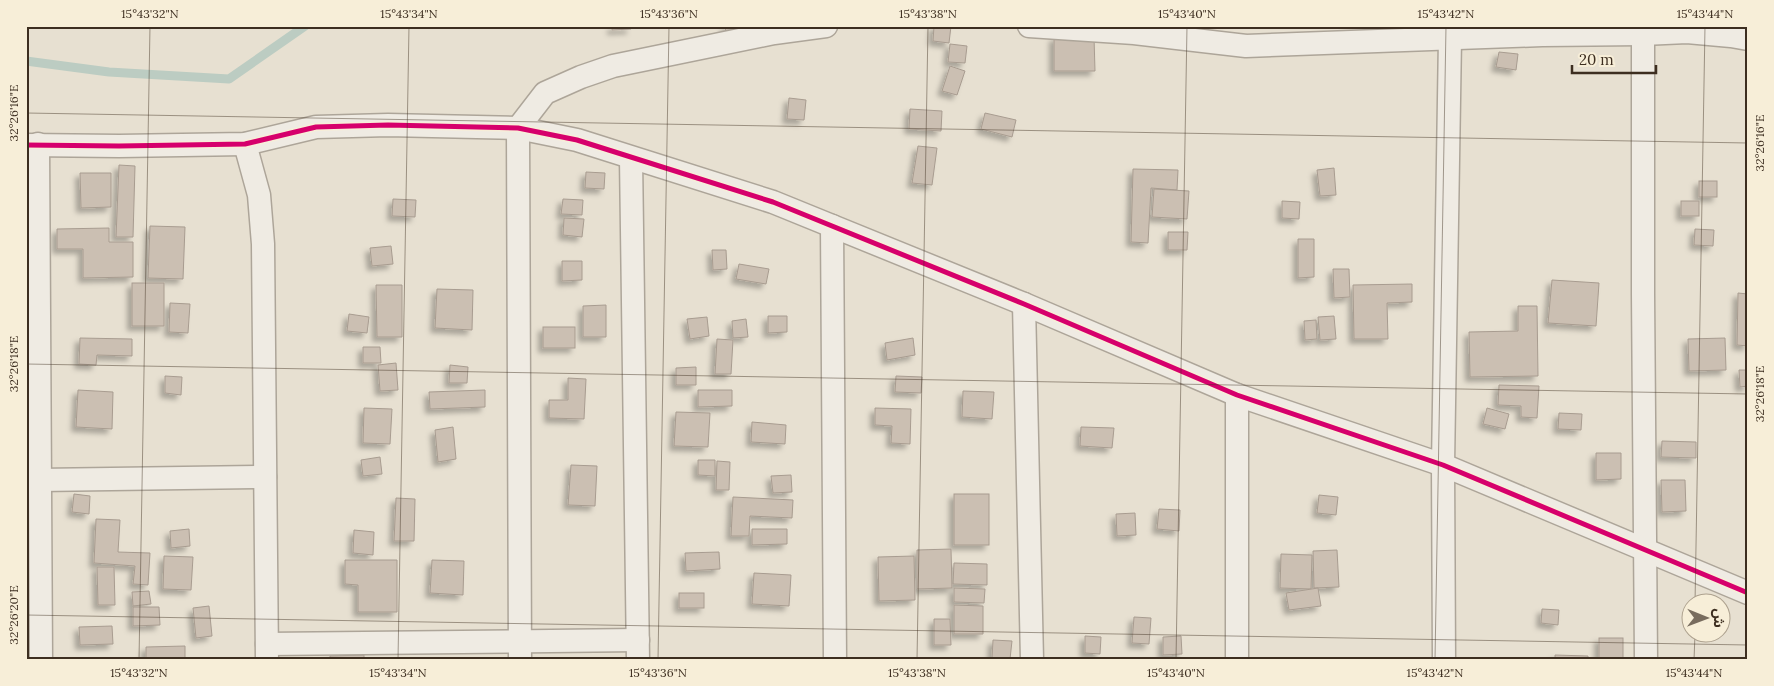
<svg xmlns="http://www.w3.org/2000/svg" width="1774" height="686" font-family="Lora,'Noto Sans Arabic',serif">
  <style>
    .lines { fill: none; stroke-linecap: round; stroke-linejoin: round }
    .stream { stroke: #bcccc2; stroke-width: 9 }
    .building { fill: #cbbfb2; stroke: #a89c90; filter: url(#shadow) }
    .street-casing { stroke: #ada599; stroke-width: 25 }
    .street { stroke: #efebe3; stroke-width: 22 }
    .cycleway-casing { stroke: #f7eed8; stroke-width: 8 }
    .cycleway { stroke: #d6006c; stroke-width: 5 }
    .ticks { fill: none; stroke: #3d2e20; stroke-width: 1; stroke-opacity: 0.45 }
    .neatline { fill: none; stroke: #3d2e20; stroke-width: 2 }
    .ticks-label { font-size: 12px; text-anchor: middle; fill: #3d2e20 }
  </style>
  <defs>
    <filter id="shadow"><feDropShadow dx="-4.5" dy="4.5" stdDeviation="2.5" flood-color="#0004"/></filter>
  </defs>
  <rect width="100%" height="100%" fill="#e7e0d1"/>
  <g class="lines">
    <polyline class="stream" points="26,61 109,72 229,79 305,26"/>
  </g>
  <g class="building">
    <polygon points="612,26 631,26 631,29 612,30"/>
    <polygon points="725,26 737,26 738,31 726,34"/>
    <polygon points="934,26 951,26 949,43 933,41"/>
    <polygon points="1054,37 1094,37 1095,71 1054,71"/>
    <polygon points="950,44 967,46 965,63 948,62"/>
    <polygon points="1499,52 1518,54 1516,70 1496,67"/>
    <polygon points="950,66 965,71 957,95 942,91"/>
    <polygon points="789,98 806,100 804,120 787,119"/>
    <polygon points="910,109 942,111 941,131 909,129"/>
    <polygon points="985,113 1016,120 1012,137 981,129"/>
    <polygon points="918,146 937,148 932,185 912,183"/>
    <polygon points="119,165 135,166 133,237 116,237"/>
    <polygon points="1334,168 1336,195 1320,196 1317,170"/>
    <polygon points="1133,169 1178,170 1177,190 1151,188 1148,243 1131,242"/>
    <polygon points="586,172 605,173 604,189 585,188"/>
    <polygon points="80,173 111,173 111,207 81,208"/>
    <rect x="1699" y="181" width="18" height="16"/>
    <polygon points="1154,189 1189,191 1187,219 1152,217"/>
    <polygon points="393,199 416,200 415,217 392,216"/>
    <polygon points="563,199 583,200 582,215 561,214"/>
    <polygon points="1282,201 1300,202 1299,219 1282,218"/>
    <rect x="1681" y="201" width="18" height="15"/>
    <polygon points="564,218 584,219 582,237 563,235"/>
    <polygon points="150,226 185,227 183,279 148,278"/>
    <polygon points="109,228 109,242 133,242 133,277 83,278 83,249 57,249 57,229"/>
    <polygon points="1695,229 1714,230 1713,246 1694,245"/>
    <polygon points="1168,232 1188,232 1187,250 1168,250"/>
    <polygon points="1298,239 1314,239 1314,277 1298,278"/>
    <polygon points="391,246 393,264 372,266 370,248"/>
    <polygon points="712,250 726,250 727,269 713,270"/>
    <polygon points="562,261 582,261 582,280 562,281"/>
    <polygon points="739,264 769,269 766,284 736,279"/>
    <polygon points="1333,269 1349,269 1350,297 1334,298"/>
    <polygon points="1552,280 1599,283 1596,326 1548,323"/>
    <rect x="132" y="283" width="32" height="43"/>
    <polygon points="1412,284 1412,302 1387,303 1388,339 1354,339 1353,285"/>
    <polygon points="376,285 402,285 402,337 377,337"/>
    <polygon points="437,289 473,290 472,330 435,328"/>
    <polygon points="1738,293 1748,294 1748,346 1737,345"/>
    <polygon points="170,303 190,304 188,333 169,332"/>
    <polygon points="606,305 606,337 583,337 583,306"/>
    <polygon points="1518,306 1537,306 1538,376 1470,377 1469,332 1518,331"/>
    <polygon points="349,314 369,317 367,333 347,331"/>
    <polygon points="768,316 787,316 787,332 768,333"/>
    <polygon points="1334,316 1336,339 1320,340 1318,317"/>
    <polygon points="707,317 709,336 690,339 687,319"/>
    <polygon points="746,319 748,337 733,338 732,321"/>
    <polygon points="1316,320 1317,339 1305,340 1304,321"/>
    <rect x="543" y="327" width="32" height="21"/>
    <polygon points="80,338 132,339 132,356 97,355 96,365 79,364"/>
    <polygon points="913,338 915,355 887,360 885,343"/>
    <polygon points="1725,338 1726,370 1689,371 1688,339"/>
    <polygon points="717,339 733,340 731,374 715,374"/>
    <polygon points="363,347 380,347 381,363 363,363"/>
    <polygon points="396,363 398,390 380,391 378,365"/>
    <polygon points="450,365 468,367 467,383 449,383"/>
    <polygon points="696,367 696,385 676,385 676,368"/>
    <polygon points="1739,370 1748,370 1748,386 1740,387"/>
    <polygon points="165,376 182,377 181,395 165,393"/>
    <polygon points="896,376 922,377 921,393 895,392"/>
    <polygon points="568,378 586,379 584,419 549,418 549,400 568,400"/>
    <polygon points="1499,385 1539,386 1537,418 1521,417 1521,406 1498,405"/>
    <polygon points="78,390 113,392 112,429 76,427"/>
    <polygon points="485,390 485,407 430,409 429,392"/>
    <polygon points="698,390 732,390 732,406 698,407"/>
    <polygon points="963,391 994,392 992,419 962,417"/>
    <polygon points="364,408 392,409 390,444 363,443"/>
    <polygon points="875,408 911,409 910,444 891,443 892,426 875,425"/>
    <polygon points="1487,408 1509,414 1505,429 1483,424"/>
    <polygon points="676,412 710,413 708,447 674,446"/>
    <polygon points="1559,413 1582,414 1581,430 1558,429"/>
    <polygon points="752,422 786,425 785,444 751,442"/>
    <polygon points="453,427 456,459 438,462 435,430"/>
    <polygon points="1081,427 1114,428 1112,448 1080,446"/>
    <polygon points="1662,441 1696,442 1696,458 1661,457"/>
    <polygon points="1596,453 1621,453 1621,479 1596,480"/>
    <polygon points="380,457 382,474 363,476 361,460"/>
    <polygon points="698,460 715,460 715,476 698,475"/>
    <polygon points="717,461 730,462 729,490 716,490"/>
    <polygon points="571,465 597,466 595,506 568,505"/>
    <polygon points="791,475 792,492 773,493 771,476"/>
    <polygon points="1661,480 1685,480 1686,511 1662,512"/>
    <polygon points="74,494 90,496 89,514 72,512"/>
    <rect x="954" y="494" width="35" height="51"/>
    <polygon points="1319,495 1338,497 1336,515 1317,513"/>
    <polygon points="733,497 793,500 792,518 750,516 749,536 731,536"/>
    <polygon points="396,498 415,499 414,541 394,541"/>
    <polygon points="1159,509 1180,510 1179,531 1157,529"/>
    <polygon points="1135,513 1136,535 1117,536 1116,514"/>
    <polygon points="96,519 120,520 118,552 150,553 148,585 133,584 135,566 94,563"/>
    <polygon points="189,529 190,546 171,548 170,531"/>
    <polygon points="752,529 787,529 787,544 752,545"/>
    <polygon points="354,530 374,532 373,555 353,553"/>
    <polygon points="951,549 952,588 917,589 917,550"/>
    <polygon points="1337,550 1339,587 1314,588 1313,551"/>
    <polygon points="719,552 720,569 686,571 685,553"/>
    <polygon points="1281,554 1312,555 1311,589 1280,588"/>
    <polygon points="164,556 193,557 191,590 163,589"/>
    <polygon points="914,556 915,600 879,601 878,557"/>
    <polygon points="345,560 397,560 397,612 358,612 358,585 345,584"/>
    <polygon points="432,560 464,561 463,595 430,593"/>
    <polygon points="954,563 987,564 987,585 953,584"/>
    <polygon points="97,567 114,567 115,605 98,605"/>
    <polygon points="754,573 791,575 789,606 752,604"/>
    <polygon points="954,588 985,589 984,603 954,602"/>
    <polygon points="1318,588 1321,606 1289,610 1286,593"/>
    <polygon points="149,591 151,604 133,606 132,592"/>
    <rect x="679" y="593" width="25" height="15"/>
    <polygon points="954,605 983,606 983,634 954,634"/>
    <polygon points="209,606 212,636 196,638 193,608"/>
    <polygon points="133,607 159,607 160,625 133,626"/>
    <polygon points="1542,609 1559,610 1558,625 1541,623"/>
    <polygon points="1134,617 1151,618 1149,644 1132,643"/>
    <polygon points="934,619 950,619 951,645 934,645"/>
    <polygon points="112,626 113,644 80,645 79,627"/>
    <polygon points="1085,636 1101,637 1100,654 1085,653"/>
    <polygon points="1181,636 1182,654 1163,655 1163,637"/>
    <rect x="1599" y="638" width="24" height="22"/>
    <polygon points="993,640 1012,641 1010,659 992,658"/>
    <polygon points="185,646 185,660 146,660 146,647"/>
    <polygon points="364,655 364,660 330,660 330,656"/>
    <polygon points="1555,655 1588,656 1588,660 1555,660"/>
  </g>
  <g class="lines">
    <defs>
      <g id="street">
        <polyline points="1029,26 1134,33 1246,46 1542,35 1643,34 1687,32 1731,36 1748,39"/>
        <polyline points="1643,34 1643,294 1646,660"/>
        <polyline points="38,144 41,660"/>
        <polyline points="245,144 259,195 263,244 267,660"/>
        <polyline points="26,145 119,146 245,144 316,127 388,125 518,128 577,140 773,202 1024,304 1237,395 1443,465 1748,593"/>
        <polyline points="631,158 638,660"/>
        <polyline points="832,226 835,660"/>
        <polyline points="1024,304 1032,660"/>
        <polyline points="1237,395 1237,660"/>
        <polyline points="39,480 265,477"/>
        <polyline points="267,644 638,640"/>
        <polyline points="520,660 518,128 545,93 581,77 613,66 774,33 826,26"/>
        <polyline points="1444,660 1443,465 1450,38"/>
      </g>
    </defs>
    <use href="#street" class="street-casing"/>
    <use href="#street" class="street"/>
    <defs>
      <polyline id="cycleway" points="26,145 119,146 245,144 316,127 388,125 518,128 577,140 773,202 1024,304 1237,395 1443,465 1748,593"/>
    </defs>
    <use href="#cycleway" class="cycleway-casing"/>
    <use href="#cycleway" class="cycleway"/>
  </g>
  <path class="ticks" d="M26,113l1722,30M26,364l1722,30M1695,604l10,-578M26,615l1722,30M139,660l11,-634M398,660l11,-634M658,660l11,-634M917,660l11,-634M1176,660l11,-634M1435,660l11,-634M1694,660l1,-26"/>
  <rect width="1774" height="686" fill="none" stroke="#f7eed8" stroke-width="55"/>
  <g transform="translate(1706 618) rotate(91)"><circle r="24" fill="#f7eed8" stroke="#ada18e"/>
  <path d="M0-4L9 19L0 12L-9 19Z" fill="#786c5e"/>
  <text y="-8" font-size="14" font-weight="bold" text-anchor="middle" fill="#3d2e20">ش</text>
  </g>
  <path d="M1572 65v8h84v-8" fill="none" stroke="#3d2e20" stroke-width="2.5"/>
  <text x="1579" y="65" font-size="15" fill="#3d2e20" stroke="#f7eed8" stroke-width="4" paint-order="stroke">20 m</text>
  <rect x="28" y="28" width="1718" height="630" class="neatline"/>
  <g class="ticks-label">
    <text x="150" y="18">15°43'32"N</text>
    <text x="409" y="18">15°43'34"N</text>
    <text x="669" y="18">15°43'36"N</text>
    <text x="928" y="18">15°43'38"N</text>
    <text x="1187" y="18">15°43'40"N</text>
    <text x="1446" y="18">15°43'42"N</text>
    <text x="1705" y="18">15°43'44"N</text>
    <text transform="translate(14 113) rotate(-90)" y="4">32°26'16"E</text>
    <text transform="translate(1760 143) rotate(-90)" y="4">32°26'16"E</text>
    <text transform="translate(14 364) rotate(-90)" y="4">32°26'18"E</text>
    <text transform="translate(1760 394) rotate(-90)" y="4">32°26'18"E</text>
    <text transform="translate(14 615) rotate(-90)" y="4">32°26'20"E</text>
    <text x="139" y="677">15°43'32"N</text>
    <text x="398" y="677">15°43'34"N</text>
    <text x="658" y="677">15°43'36"N</text>
    <text x="917" y="677">15°43'38"N</text>
    <text x="1176" y="677">15°43'40"N</text>
    <text x="1435" y="677">15°43'42"N</text>
    <text x="1694" y="677">15°43'44"N</text>
  </g>
</svg>
